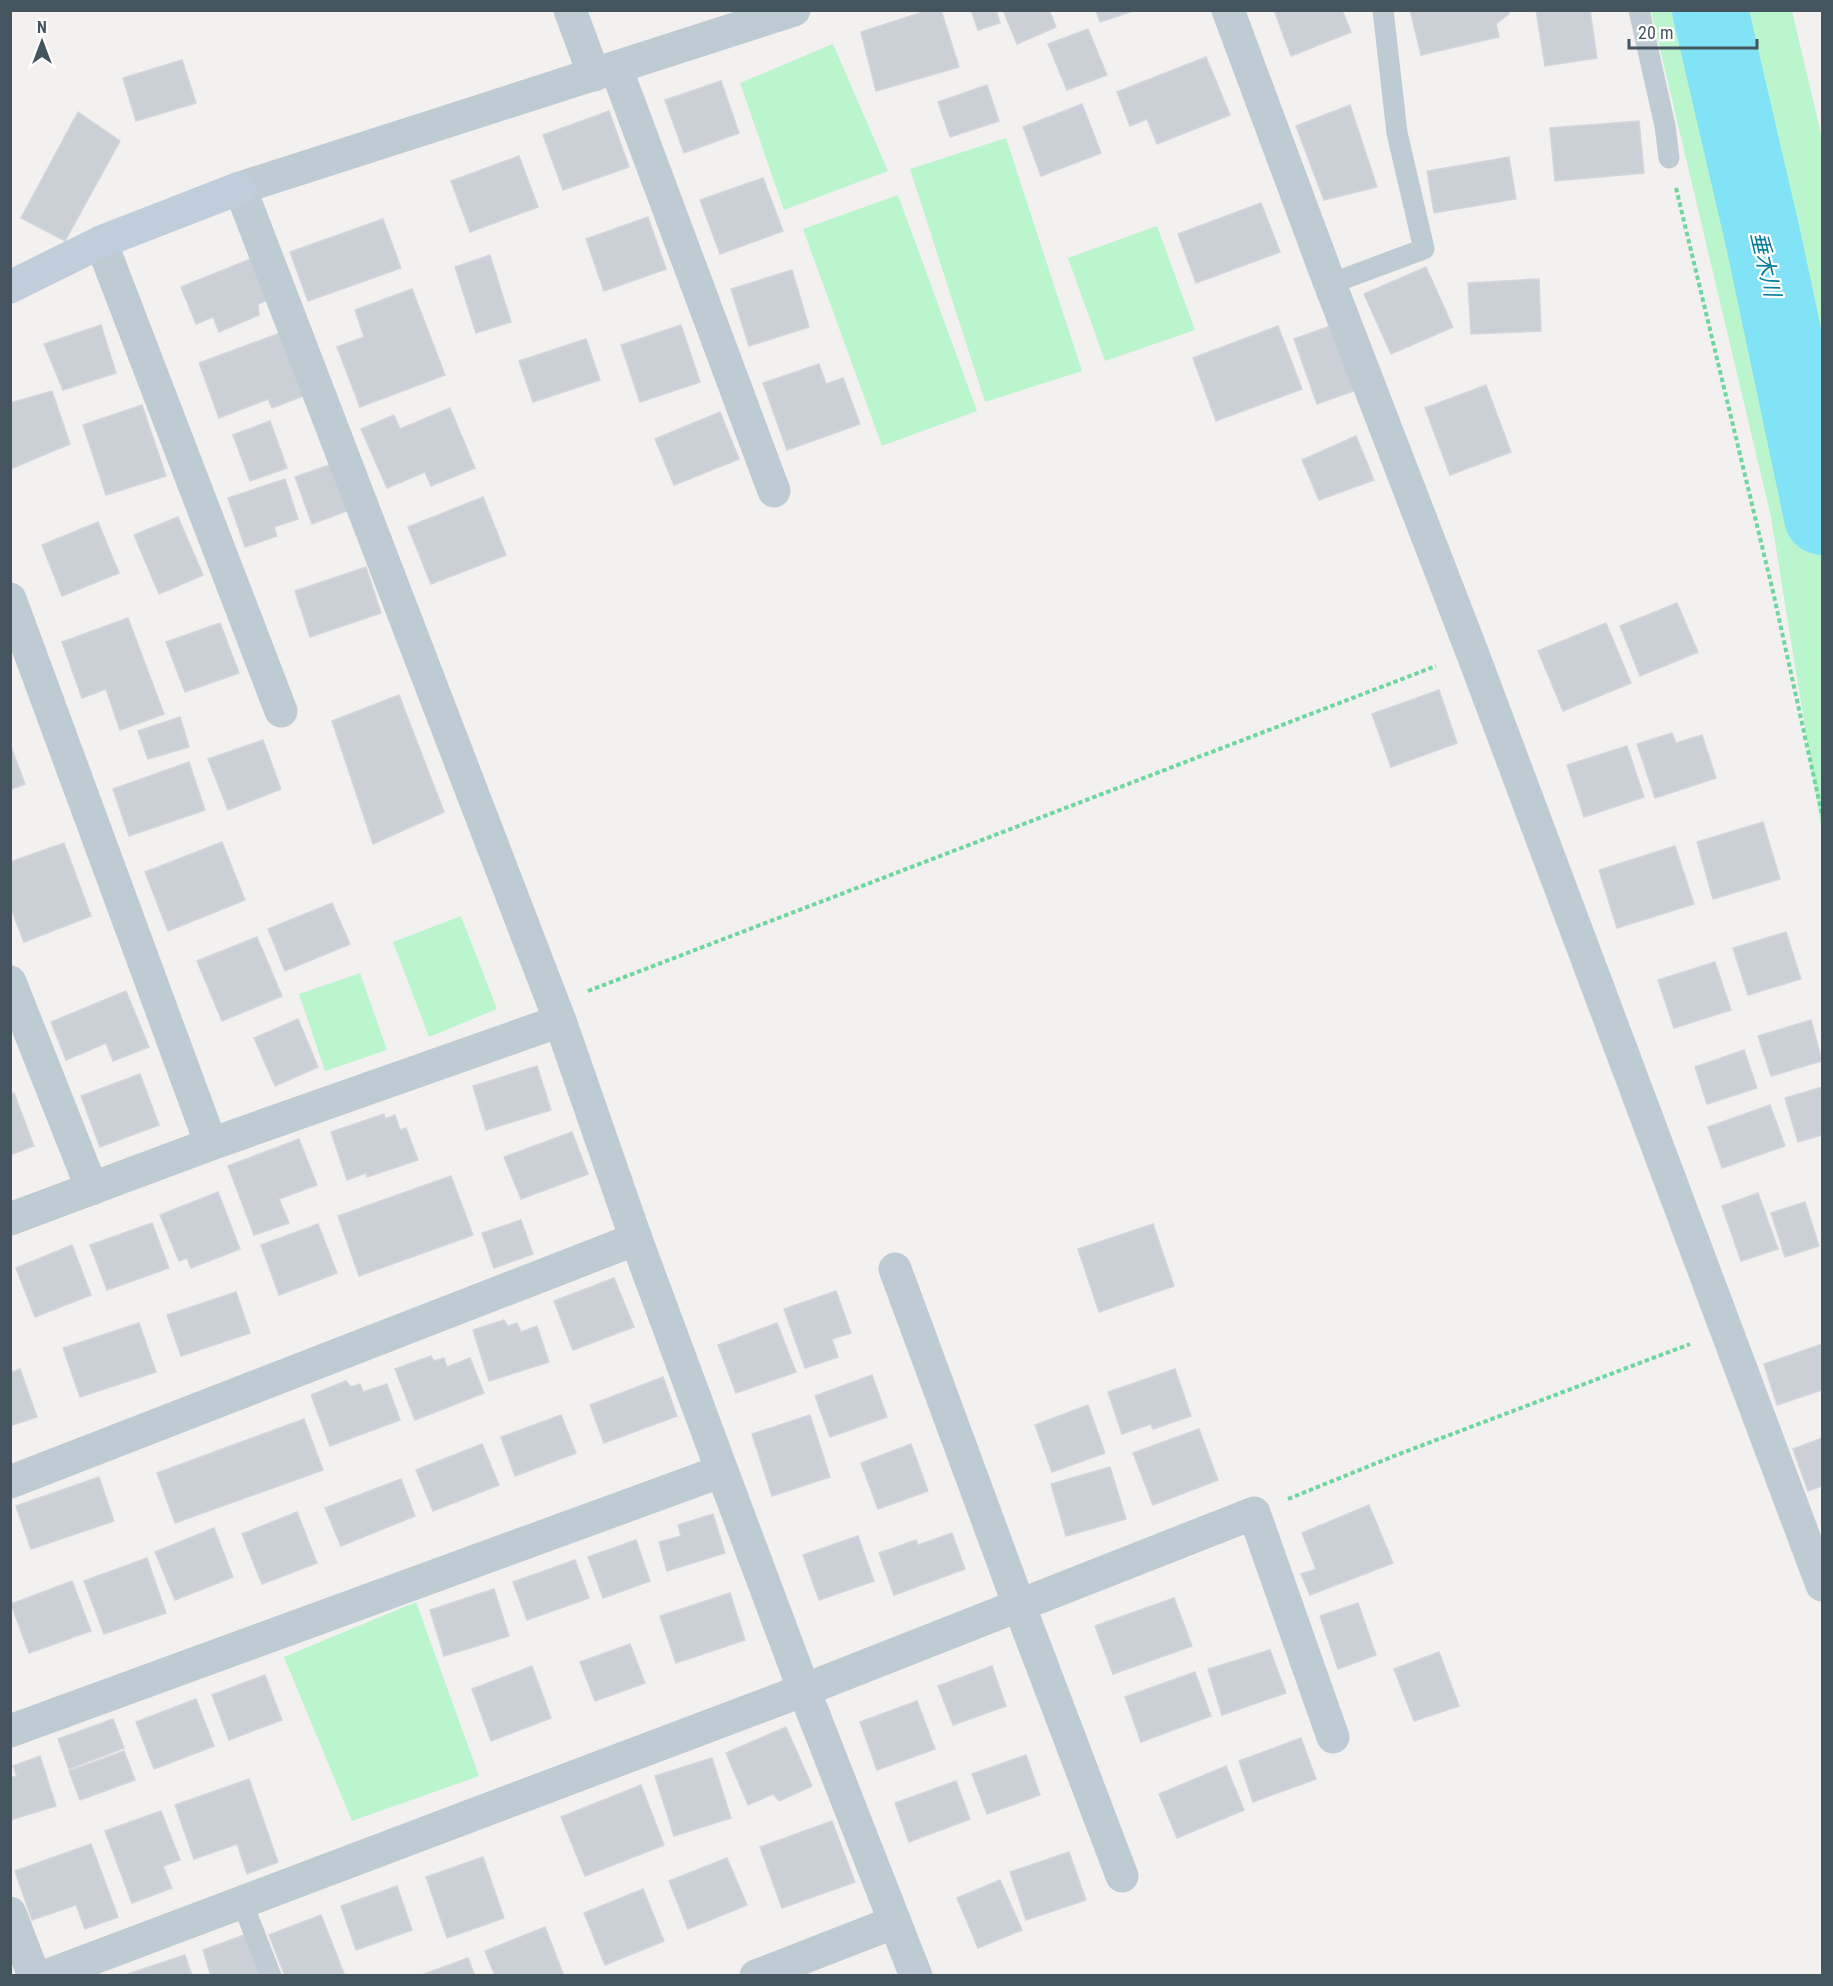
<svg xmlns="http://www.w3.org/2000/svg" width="1833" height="1986" font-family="'Roboto Condensed','Noto Sans JP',sans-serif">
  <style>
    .green { fill: #baf5ce }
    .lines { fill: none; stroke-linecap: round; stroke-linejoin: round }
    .river { stroke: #82e3f7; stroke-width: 76 }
    .building { fill: #cbd0d6; stroke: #d3d6dc; stroke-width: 1.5 }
    .path { stroke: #6dd79f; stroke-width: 4; stroke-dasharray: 4.5 3; stroke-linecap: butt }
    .lane { stroke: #bfcbd3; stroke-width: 21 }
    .street { stroke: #bfcbd3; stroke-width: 33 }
    .secondary { stroke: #c0cedb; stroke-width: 33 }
    .labels { text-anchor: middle; stroke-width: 4.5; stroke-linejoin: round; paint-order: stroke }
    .water-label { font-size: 22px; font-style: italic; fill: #037e97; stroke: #fff }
  </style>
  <rect width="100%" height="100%" fill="#f3f0f0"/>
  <g class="green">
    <polygon points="1651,11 1792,11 1822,138 1822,833 1771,517"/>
    <polygon points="833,44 888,171 784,210 740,83"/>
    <polygon points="1006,138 1082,371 985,402 910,169"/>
    <polygon points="898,195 977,411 882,446 803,229"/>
    <polygon points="1157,226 1195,330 1105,361 1068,258"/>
    <polygon points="461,916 497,1009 429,1037 393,942"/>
    <polygon points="360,973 387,1050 325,1071 299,994"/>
    <polygon points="416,1602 479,1776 352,1821 284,1657"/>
  </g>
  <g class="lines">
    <polyline class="river" points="1710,10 1763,238 1822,517"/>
  </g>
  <g class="building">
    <polygon points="929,10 941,10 959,67 876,91 861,32"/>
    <polygon points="971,10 996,10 1000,23 978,30"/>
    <polygon points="1003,10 1049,10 1056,27 1017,44"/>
    <polygon points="1096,10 1136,10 1100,22"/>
    <polygon points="1274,10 1342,10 1351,32 1291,56"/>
    <polygon points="1410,10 1508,10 1509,14 1496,24 1499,37 1421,55"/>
    <polygon points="1536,10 1590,10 1597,58 1545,66"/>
    <polygon points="1088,29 1107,75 1067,90 1048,44"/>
    <polygon points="1206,57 1230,115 1157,144 1147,119 1130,126 1117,92"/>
    <polygon points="182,60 196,103 136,121 123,78"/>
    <polygon points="721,81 739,133 684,153 665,100"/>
    <polygon points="987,85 999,121 950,137 938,102"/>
    <polygon points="1082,104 1101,153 1041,176 1023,127"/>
    <polygon points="1350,105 1377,187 1324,200 1296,126"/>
    <polygon points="609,111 629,167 563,190 543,135"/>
    <polygon points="78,112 120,141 65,241 21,218"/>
    <polygon points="1639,121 1644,173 1555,181 1550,128"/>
    <polygon points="519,156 538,207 470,232 451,181"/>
    <polygon points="1509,157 1516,199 1434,213 1427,171"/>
    <polygon points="763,178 783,231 720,254 700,200"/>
    <polygon points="1261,203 1280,252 1196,283 1178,234"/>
    <polygon points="648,217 666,269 604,291 586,239"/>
    <polygon points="383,219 401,268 308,301 290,252"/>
    <polygon points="490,255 511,322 476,333 455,267"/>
    <polygon points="253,258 270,299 258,304 259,315 219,332 213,317 196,324 181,287"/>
    <polygon points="1426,267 1453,327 1391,354 1364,294"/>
    <polygon points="792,270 809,327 749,346 731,289"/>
    <polygon points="1539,279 1541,331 1471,334 1468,283"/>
    <polygon points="412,289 445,375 360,407 337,347 364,337 355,310"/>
    <polygon points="101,325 116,373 63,390 44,344"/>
    <polygon points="681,325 700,382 640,402 621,345"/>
    <polygon points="1333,325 1356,390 1317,404 1294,339"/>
    <polygon points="1278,326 1302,389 1216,421 1193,358"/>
    <polygon points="280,333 303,396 272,408 268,399 219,418 199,363"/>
    <polygon points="586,339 600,380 533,402 519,361"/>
    <polygon points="819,364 826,384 843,378 860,424 787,450 763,383"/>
    <polygon points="1486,385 1511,452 1450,475 1425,408"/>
    <polygon points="52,391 70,444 10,469 10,403"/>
    <polygon points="142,405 166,476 106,495 83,425"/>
    <polygon points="450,408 475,468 431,486 425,472 387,488 361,429 394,415 400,429"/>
    <polygon points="720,412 739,459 674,485 655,439"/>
    <polygon points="270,421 287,468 250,481 233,435"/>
    <polygon points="1356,436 1374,480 1319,500 1302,460"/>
    <polygon points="332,464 349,510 312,524 295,477"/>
    <polygon points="285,479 298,519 274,527 277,536 245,547 228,498"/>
    <polygon points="483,497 506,555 431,584 408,527"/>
    <polygon points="178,517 203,575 159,594 134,535"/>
    <polygon points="98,522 119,573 62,596 42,545"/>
    <polygon points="366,567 381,613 310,637 295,591"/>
    <polygon points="1677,603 1698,652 1640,676 1620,626"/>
    <polygon points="128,618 164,714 120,730 106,689 82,698 62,642"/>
    <polygon points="220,623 239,673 185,692 166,642"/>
    <polygon points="1606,623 1631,683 1563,711 1538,651"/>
    <polygon points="1439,690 1457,743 1391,767 1372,714"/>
    <polygon points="399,695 444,812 373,844 332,721"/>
    <polygon points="180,717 189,747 148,759 138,731"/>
    <polygon points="1672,733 1676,743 1702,735 1716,778 1655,798 1637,744"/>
    <polygon points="263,740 281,789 228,810 208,759"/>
    <polygon points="10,744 25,784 10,790"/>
    <polygon points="1627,746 1644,797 1584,817 1567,765"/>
    <polygon points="189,762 205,810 129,836 113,789"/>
    <polygon points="1763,822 1780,879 1713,899 1697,842"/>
    <polygon points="222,842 245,900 168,931 145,872"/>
    <polygon points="64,843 91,916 24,942 10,906 10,862"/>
    <polygon points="1675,846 1694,904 1617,928 1599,870"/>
    <polygon points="332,903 350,944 285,971 268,929"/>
    <polygon points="1786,932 1801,979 1748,995 1733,948"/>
    <polygon points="257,937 282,996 222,1021 197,961"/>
    <polygon points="1715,962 1731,1010 1674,1028 1658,980"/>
    <polygon points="126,991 149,1047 113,1061 106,1043 66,1060 51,1022"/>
    <polygon points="298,1019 318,1067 275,1086 254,1038"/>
    <polygon points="1811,1020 1822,1061 1771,1076 1758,1036"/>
    <polygon points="1744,1050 1757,1088 1707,1104 1695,1067"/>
    <polygon points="537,1066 551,1110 486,1130 473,1086"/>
    <polygon points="140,1074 159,1125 100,1147 81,1096"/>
    <polygon points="1822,1087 1822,1135 1798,1142 1785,1098"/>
    <polygon points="14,1093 34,1146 10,1155 10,1095"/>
    <polygon points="1770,1105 1785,1146 1722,1168 1708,1127"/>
    <polygon points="384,1114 385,1119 395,1115 400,1130 406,1128 418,1160 367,1177 366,1173 347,1180 331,1132"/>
    <polygon points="572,1132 588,1174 521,1199 504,1157"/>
    <polygon points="299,1139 317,1185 279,1199 289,1223 254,1235 228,1166"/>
    <polygon points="451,1176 473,1235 359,1276 338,1216"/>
    <polygon points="218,1192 240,1249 191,1268 187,1258 179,1261 160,1215"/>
    <polygon points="1758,1193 1778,1249 1741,1261 1722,1206"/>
    <polygon points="1805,1202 1819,1246 1785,1257 1771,1213"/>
    <polygon points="521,1220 533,1254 494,1268 482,1233"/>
    <polygon points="152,1223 169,1268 107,1290 90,1245"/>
    <polygon points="318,1224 337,1273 279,1295 261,1245"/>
    <polygon points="1153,1224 1174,1286 1099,1312 1078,1249"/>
    <polygon points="72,1245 91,1295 35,1317 16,1268"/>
    <polygon points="614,1278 634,1327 573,1350 554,1301"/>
    <polygon points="836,1291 851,1333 832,1339 838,1357 805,1368 784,1309"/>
    <polygon points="236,1292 250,1333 181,1356 167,1315"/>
    <polygon points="504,1320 508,1326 517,1323 521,1332 537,1326 549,1362 489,1381 473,1330"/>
    <polygon points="139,1323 156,1372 80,1397 63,1348"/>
    <polygon points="777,1323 796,1372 736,1393 718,1345"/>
    <polygon points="1822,1344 1822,1390 1777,1405 1764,1364"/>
    <polygon points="431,1356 434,1361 444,1358 447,1367 470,1358 484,1393 415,1420 395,1369"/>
    <polygon points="20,1369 37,1417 10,1426 10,1373"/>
    <polygon points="1175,1369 1191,1416 1153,1429 1151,1424 1122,1434 1108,1392"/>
    <polygon points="872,1375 887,1417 830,1437 815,1396"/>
    <polygon points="663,1377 677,1416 604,1443 590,1405"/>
    <polygon points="346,1381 351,1387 360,1384 363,1392 387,1384 400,1420 330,1446 311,1395"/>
    <polygon points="1088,1405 1105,1453 1052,1472 1035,1425"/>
    <polygon points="561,1415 576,1453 515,1476 501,1437"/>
    <polygon points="810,1415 830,1477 772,1496 752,1434"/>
    <polygon points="304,1419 323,1470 175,1523 157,1473"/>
    <polygon points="1199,1429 1218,1480 1153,1505 1133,1453"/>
    <polygon points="1822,1438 1822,1486 1808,1491 1793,1449"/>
    <polygon points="482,1444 499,1485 433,1511 416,1470"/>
    <polygon points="911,1444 928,1491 878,1509 861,1463"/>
    <polygon points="1110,1467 1126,1519 1066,1536 1051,1484"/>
    <polygon points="99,1477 114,1521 31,1549 16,1506"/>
    <polygon points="401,1479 415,1516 341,1546 325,1508"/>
    <polygon points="1369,1505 1393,1563 1310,1595 1301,1574 1316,1569 1302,1533"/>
    <polygon points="297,1512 317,1563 262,1584 242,1534"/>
    <polygon points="713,1514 725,1553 667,1571 659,1542 681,1536 678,1525"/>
    <polygon points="214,1528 233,1577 175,1600 155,1552"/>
    <polygon points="952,1533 965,1569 894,1595 879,1553 916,1540 918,1545"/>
    <polygon points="858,1536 874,1581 819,1600 803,1555"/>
    <polygon points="636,1540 650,1581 603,1598 588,1557"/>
    <polygon points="147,1558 166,1613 104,1634 84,1581"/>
    <polygon points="575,1560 589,1598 527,1620 513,1582"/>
    <polygon points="72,1581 91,1631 29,1653 11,1604"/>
    <polygon points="494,1589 509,1636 444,1656 430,1610"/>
    <polygon points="730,1593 745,1640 676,1663 660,1616"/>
    <polygon points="1174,1598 1192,1646 1113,1674 1095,1626"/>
    <polygon points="1358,1603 1376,1655 1338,1669 1320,1616"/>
    <polygon points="630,1644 645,1683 595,1701 580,1662"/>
    <polygon points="1270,1650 1286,1693 1222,1715 1208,1669"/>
    <polygon points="1439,1652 1459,1706 1414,1721 1394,1669"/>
    <polygon points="532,1666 551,1718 491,1741 472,1689"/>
    <polygon points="992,1666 1006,1706 953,1725 938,1686"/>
    <polygon points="1195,1672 1211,1716 1141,1742 1125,1697"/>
    <polygon points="265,1675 282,1720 229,1740 212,1695"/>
    <polygon points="196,1699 214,1746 154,1769 136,1722"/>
    <polygon points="917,1701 935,1749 877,1770 860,1722"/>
    <polygon points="113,1719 124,1748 69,1769 58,1739"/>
    <polygon points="786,1727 812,1786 779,1801 773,1794 748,1805 726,1753"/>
    <polygon points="1301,1738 1316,1779 1253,1802 1239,1761"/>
    <polygon points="124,1751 135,1780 80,1800 69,1771"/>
    <polygon points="1026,1755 1040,1795 987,1814 972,1774"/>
    <polygon points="40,1756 56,1806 10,1820 10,1778 17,1776 13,1766"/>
    <polygon points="712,1758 731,1818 674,1836 655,1776"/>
    <polygon points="1226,1766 1244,1810 1177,1838 1159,1794"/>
    <polygon points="249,1779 278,1862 247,1874 237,1844 194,1859 175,1805"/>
    <polygon points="956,1781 970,1819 909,1842 895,1803"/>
    <polygon points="641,1785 664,1845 585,1876 561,1817"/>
    <polygon points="161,1811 180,1860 163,1866 172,1888 132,1903 105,1831"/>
    <polygon points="832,1821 855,1882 782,1908 760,1847"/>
    <polygon points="91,1844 118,1917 85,1929 76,1905 32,1920 15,1871"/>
    <polygon points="1069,1852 1086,1900 1026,1920 1010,1872"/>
    <polygon points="483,1857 504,1918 447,1938 426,1877"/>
    <polygon points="727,1858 747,1905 688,1929 669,1881"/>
    <polygon points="1000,1880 1022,1930 978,1948 957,1898"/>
    <polygon points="397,1886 412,1930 356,1950 341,1906"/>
    <polygon points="643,1889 664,1941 605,1965 584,1913"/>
    <polygon points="321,1915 345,1976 285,1976 269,1935"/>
    <polygon points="545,1927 564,1976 495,1976 485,1951"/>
    <polygon points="255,1931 270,1976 211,1976 203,1950"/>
    <polygon points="185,1955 192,1976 129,1976 128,1974"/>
    <polygon points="468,1958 475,1976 419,1976"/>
  </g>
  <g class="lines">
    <g class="path">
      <polyline points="1676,188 1774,596 1822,814"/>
      <polyline points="588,991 1436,666"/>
      <polyline points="1288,1499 1394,1456 1690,1344"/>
    </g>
    <g class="lane">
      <polyline points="1639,10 1665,126 1669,158"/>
      <polyline points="1330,284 1424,249 1397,133 1383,10"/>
      <polyline points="242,1902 271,1976"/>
    </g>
    <g class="street">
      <polyline points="570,10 594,75"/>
      <polyline points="794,10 240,188 560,1021 636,1239 722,1471 804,1690 916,1976"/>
      <polyline points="1228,10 1330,284 1472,652 1822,1585"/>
      <polyline points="616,68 774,491"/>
      <polyline points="101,242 281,711"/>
      <polyline points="10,599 211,1144"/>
      <polyline points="10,982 92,1189"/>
      <polyline points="10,1219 211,1144 560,1021"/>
      <polyline points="895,1269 1019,1605 1122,1876"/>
      <polyline points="10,1482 636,1239"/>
      <polyline points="10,1731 722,1471"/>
      <polyline points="10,1913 34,1976"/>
      <polyline points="46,1976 804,1690 1254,1513 1333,1737"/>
      <polyline points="756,1976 895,1922"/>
    </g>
    <polyline class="secondary" points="10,287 101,242 240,188"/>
  </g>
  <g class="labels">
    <g class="water-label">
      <text transform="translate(1766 264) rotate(77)" y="8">垂木川</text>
    </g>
  </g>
  <rect width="1833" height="1986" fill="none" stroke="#455560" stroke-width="24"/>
  <g transform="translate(42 42)" stroke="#ffffff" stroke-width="4.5" paint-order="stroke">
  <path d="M0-4.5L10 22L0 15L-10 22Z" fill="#455560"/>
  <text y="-9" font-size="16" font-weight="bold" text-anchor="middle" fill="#455560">N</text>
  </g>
  <path d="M1629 39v9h128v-9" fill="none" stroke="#455560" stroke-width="3"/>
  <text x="1638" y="39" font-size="18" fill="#455560" stroke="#ffffff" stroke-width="4.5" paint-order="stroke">20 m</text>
</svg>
